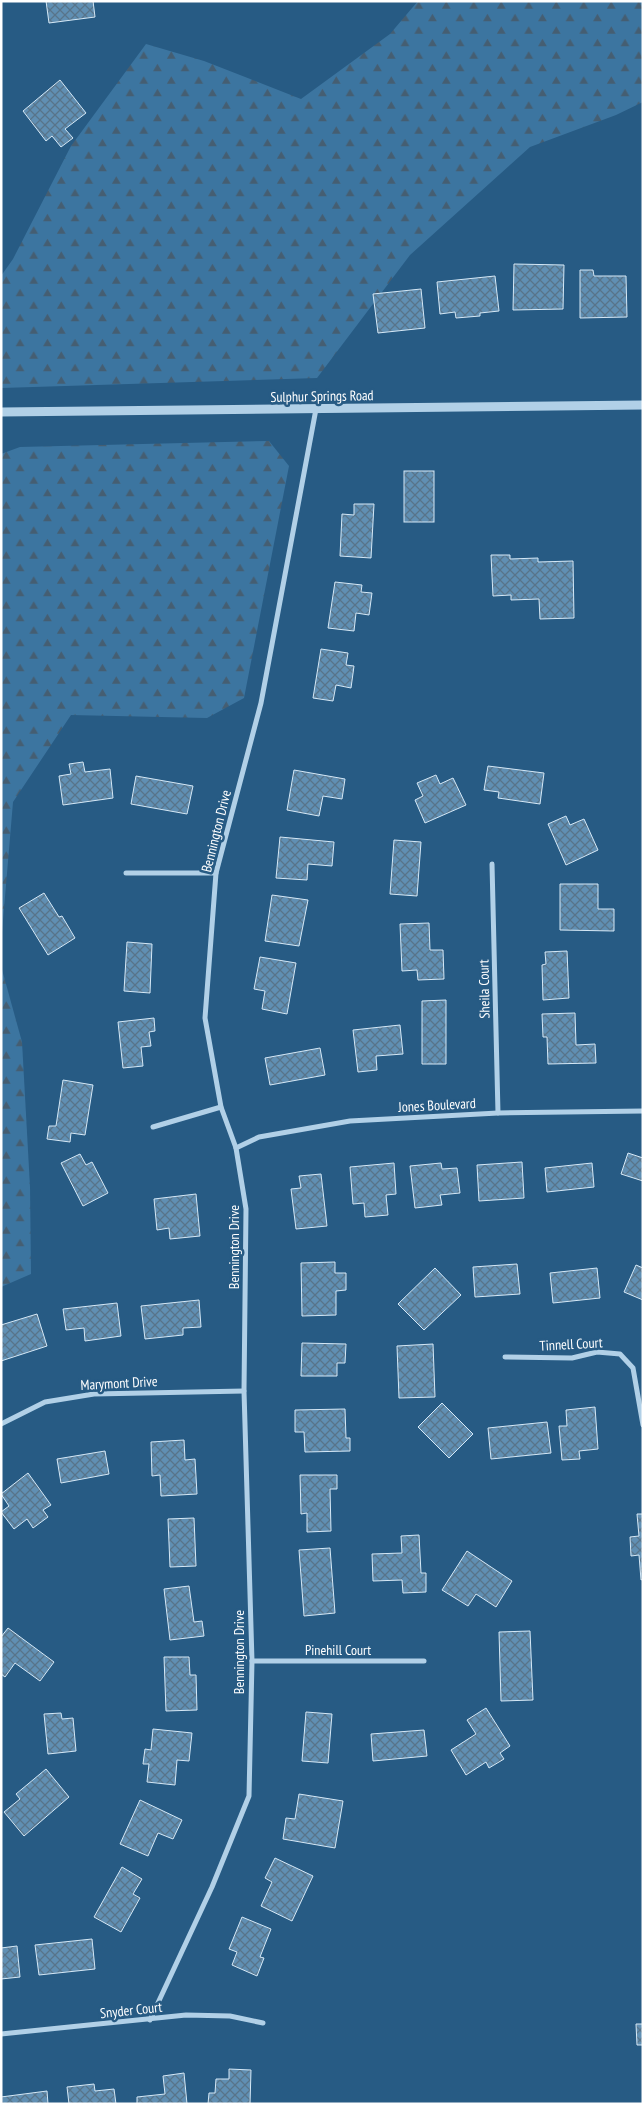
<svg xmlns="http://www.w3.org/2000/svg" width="644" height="2105" font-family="'PT Sans Narrow',sans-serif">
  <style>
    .forest { fill: url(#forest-firs) }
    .building { fill: url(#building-cross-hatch); stroke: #d5e8f6 }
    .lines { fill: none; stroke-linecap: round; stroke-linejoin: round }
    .minor { stroke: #b1d0e7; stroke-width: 5 }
    .tertiary { stroke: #b1d0e7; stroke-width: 9 }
    .labels { text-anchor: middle; stroke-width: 5; stroke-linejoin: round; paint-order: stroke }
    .street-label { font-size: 14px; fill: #fff; stroke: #275b84 }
  </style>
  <defs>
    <pattern id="forest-firs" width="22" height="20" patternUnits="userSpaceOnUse" patternTransform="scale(1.25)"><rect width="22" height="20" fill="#3c75a0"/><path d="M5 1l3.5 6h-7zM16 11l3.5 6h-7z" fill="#455e72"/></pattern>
    <pattern id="building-cross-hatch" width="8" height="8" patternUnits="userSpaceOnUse" patternTransform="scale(1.25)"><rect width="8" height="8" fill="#608fb3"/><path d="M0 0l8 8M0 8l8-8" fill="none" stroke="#58748a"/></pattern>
  </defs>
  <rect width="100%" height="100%" fill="#275b84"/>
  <g class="forest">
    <polygon points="418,1 643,1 643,102 616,115 530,147 410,255 317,378 1,388 1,276 13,259 71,146 146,44 204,61 301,99 390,34"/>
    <polygon points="269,441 289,466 244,698 207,718 71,715 13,802 1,944 1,454 20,447"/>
    <polygon points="1,966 22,1042 30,1187 31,1274 1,1287"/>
  </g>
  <g class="building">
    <polygon points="46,1 93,1 95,17 49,23"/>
    <polygon points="60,80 86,113 65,129 73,138 61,147 52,136 46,141 23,111"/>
    <polygon points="514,264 564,265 563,309 513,310"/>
    <polygon points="580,270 593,270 594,276 626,276 627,317 580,318"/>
    <polygon points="495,276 499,311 480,313 480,316 456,318 455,312 440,314 437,282"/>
    <polygon points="421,289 425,328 378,333 373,294"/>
    <rect x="404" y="471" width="30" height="51"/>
    <polygon points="354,504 374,504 371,558 340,556 342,514 354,515"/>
    <polygon points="491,555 510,555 510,559 538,558 538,562 573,561 574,618 540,619 539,599 511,600 511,595 493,596"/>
    <polygon points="335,582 362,585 361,592 372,593 369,615 356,613 354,631 328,628"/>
    <polygon points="321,649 348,653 346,665 354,666 351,688 336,685 333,701 313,698"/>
    <polygon points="83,762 85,772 110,769 113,798 63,805 59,776 71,774 69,764"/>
    <polygon points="488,766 544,773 540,804 498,798 499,792 484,790"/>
    <polygon points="294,770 345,779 342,799 323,796 319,816 287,810"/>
    <polygon points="436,775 440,784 453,778 466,805 425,823 415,800 423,796 417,783"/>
    <polygon points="136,776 193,786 187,814 131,804"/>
    <polygon points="566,816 570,825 584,819 598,850 566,865 548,824"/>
    <polygon points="280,837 334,842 332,866 308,864 307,880 276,878"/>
    <polygon points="394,840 421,842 417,896 390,894"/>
    <polygon points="560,884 598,884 598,909 614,909 614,931 560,930"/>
    <polygon points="44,893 59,917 62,916 75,938 48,955 19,908"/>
    <polygon points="272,895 308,900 299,946 265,941"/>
    <polygon points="429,923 430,950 443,950 444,979 418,980 417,970 402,971 400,924"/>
    <polygon points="127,942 152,944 150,993 124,991"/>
    <polygon points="567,951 569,998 543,1000 542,965 546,964 545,952"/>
    <polygon points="260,957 296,963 287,1014 262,1009 265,991 254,989"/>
    <polygon points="446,1000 446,1064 422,1064 422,1001"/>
    <polygon points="575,1013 576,1045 595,1044 596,1063 548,1064 547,1037 543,1037 542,1014"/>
    <polygon points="154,1018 155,1031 149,1032 151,1046 141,1047 143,1066 123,1068 118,1022"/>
    <polygon points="400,1025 403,1054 376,1056 377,1070 358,1072 353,1030"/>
    <polygon points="320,1048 325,1075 270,1085 265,1058"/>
    <polygon points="63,1080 93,1085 85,1135 71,1133 70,1142 47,1139 49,1126 56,1126"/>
    <polygon points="628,1153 643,1158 643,1181 621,1174"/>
    <polygon points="80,1154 86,1165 92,1162 108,1193 83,1206 61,1163"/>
    <polygon points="522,1162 524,1198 479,1201 477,1165"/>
    <polygon points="394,1163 396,1194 386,1195 388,1215 365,1217 364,1203 353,1204 350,1167"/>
    <polygon points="441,1163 442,1169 457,1168 460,1193 440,1195 442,1205 415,1208 410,1166"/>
    <polygon points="592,1163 594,1187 547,1192 545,1168"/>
    <polygon points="321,1174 327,1226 296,1229 291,1189 301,1188 299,1176"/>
    <polygon points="196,1194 200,1236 170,1239 169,1228 157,1230 154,1199"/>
    <polygon points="335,1262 335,1273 346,1273 346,1290 336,1291 336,1315 302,1316 301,1263"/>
    <polygon points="517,1264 520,1294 475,1297 473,1267"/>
    <polygon points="636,1265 643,1268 643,1300 624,1292"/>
    <polygon points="435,1268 461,1295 424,1330 398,1304"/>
    <polygon points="597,1268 600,1298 553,1303 550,1273"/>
    <polygon points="199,1300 201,1327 183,1328 183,1335 145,1339 141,1306"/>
    <polygon points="117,1303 121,1336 85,1341 84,1328 66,1330 63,1309"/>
    <polygon points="37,1314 47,1346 1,1361 1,1325"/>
    <polygon points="302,1343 346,1344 345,1363 337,1363 337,1376 301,1376"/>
    <polygon points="433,1344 435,1397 399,1398 397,1346"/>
    <polygon points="442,1403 473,1434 449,1458 418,1427"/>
    <polygon points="595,1407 598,1449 579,1451 580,1459 562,1460 559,1426 567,1426 566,1410"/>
    <polygon points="345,1409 346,1438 350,1438 350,1451 305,1452 304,1432 295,1432 295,1410"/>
    <polygon points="547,1422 551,1453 491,1459 488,1428"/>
    <polygon points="184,1440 185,1460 195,1459 197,1494 161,1496 160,1475 152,1476 151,1442"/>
    <polygon points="105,1451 109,1474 61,1483 57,1459"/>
    <polygon points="28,1473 51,1505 43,1510 48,1517 33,1528 27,1519 14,1529 1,1512 9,1506 1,1494"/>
    <polygon points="300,1475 337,1475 337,1489 330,1489 331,1531 307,1532 307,1513 301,1514"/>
    <polygon points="637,1514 643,1514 643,1579 641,1580 639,1555 631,1556 630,1537 639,1536"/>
    <polygon points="194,1518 196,1566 170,1567 168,1519"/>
    <polygon points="419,1535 421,1573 426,1573 426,1592 403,1593 402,1580 373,1581 372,1554 402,1553 401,1536"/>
    <polygon points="330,1548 335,1613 304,1616 299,1550"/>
    <polygon points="467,1551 512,1581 496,1607 476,1594 468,1606 442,1590"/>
    <polygon points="189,1586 194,1622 202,1621 204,1636 170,1640 164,1589"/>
    <polygon points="8,1628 54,1662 40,1681 15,1663 5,1677 1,1674 1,1637"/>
    <polygon points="530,1631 533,1700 501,1701 499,1632"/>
    <polygon points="164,1657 189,1657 190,1675 196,1675 197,1710 166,1711"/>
    <polygon points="486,1708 510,1746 500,1753 504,1759 489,1768 486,1762 466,1775 451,1750 476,1734 467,1720"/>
    <polygon points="306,1712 332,1714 328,1763 302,1761"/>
    <polygon points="61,1713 62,1719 73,1718 76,1751 48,1754 44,1714"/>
    <polygon points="153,1729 192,1733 189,1761 177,1760 175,1785 147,1782 149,1764 143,1764 145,1749 151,1750"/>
    <polygon points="424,1730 427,1756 373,1761 371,1734"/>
    <polygon points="46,1769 69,1797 24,1836 4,1812 20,1799 16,1794"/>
    <polygon points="299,1794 343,1801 335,1848 283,1839 286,1818 295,1819"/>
    <polygon points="140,1800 182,1820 173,1839 158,1833 148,1856 120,1844"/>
    <polygon points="275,1858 313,1876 292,1921 261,1906 272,1882 265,1878"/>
    <polygon points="122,1867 142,1879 133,1894 140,1898 121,1932 94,1917"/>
    <polygon points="242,1917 271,1929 260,1957 264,1958 257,1976 232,1965 237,1952 229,1949"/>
    <polygon points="92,1939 95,1969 39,1975 35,1945"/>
    <polygon points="17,1946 20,1977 1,1979 1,1948"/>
    <polygon points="636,2024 643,2024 643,2045 637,2045"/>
    <polygon points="229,2069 251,2070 250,2104 208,2104 209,2093 215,2093 216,2079 229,2079"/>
    <polygon points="184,2073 187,2104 137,2104 137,2097 165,2094 163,2076"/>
    <polygon points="94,2084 95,2091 114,2089 116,2104 69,2104 67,2087"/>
    <polygon points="47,2091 48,2104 1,2104 1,2097"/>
  </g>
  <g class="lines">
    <g class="minor">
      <polyline points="492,864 498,1113"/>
      <polyline points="126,873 216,873"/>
      <polyline points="153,1127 221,1107"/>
      <polyline points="236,1148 259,1137 350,1121 498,1113 643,1111"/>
      <polyline points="505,1357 572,1358 597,1352 620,1354 633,1368 643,1425"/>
      <polyline points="1,1424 45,1402 94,1394 244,1391"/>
      <polyline points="252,1661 424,1661"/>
      <polyline points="150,2020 212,1887 249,1796 252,1661 244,1391 246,1209 236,1148 221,1107 205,1018 216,873 261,703 316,409"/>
      <polyline points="1,2034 186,2015 230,2016 263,2023"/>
    </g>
    <polyline class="tertiary" points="1,412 643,405"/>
  </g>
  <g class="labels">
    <g class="street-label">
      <text transform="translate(322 396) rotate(-1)" y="5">Sulphur Springs Road</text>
      <text transform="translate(216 831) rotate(-76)" y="5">Bennington Drive</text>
      <text transform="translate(484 989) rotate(-91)" y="5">Sheila Court</text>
      <text transform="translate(437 1105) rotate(-3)" y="5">Jones Boulevard</text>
      <text transform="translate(234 1247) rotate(-90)" y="5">Bennington Drive</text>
      <text transform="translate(571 1344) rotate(-3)" y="5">Tinnell Court</text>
      <text transform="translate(119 1383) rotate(-3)" y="5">Marymont Drive</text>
      <text x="338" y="1655">Pinehill Court</text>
      <text transform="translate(239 1652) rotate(-90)" y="5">Bennington Drive</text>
      <text transform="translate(131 2010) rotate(-6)" y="5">Snyder Court</text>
    </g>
  </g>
  <rect width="644" height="2105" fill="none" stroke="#ffffff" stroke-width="5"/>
</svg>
